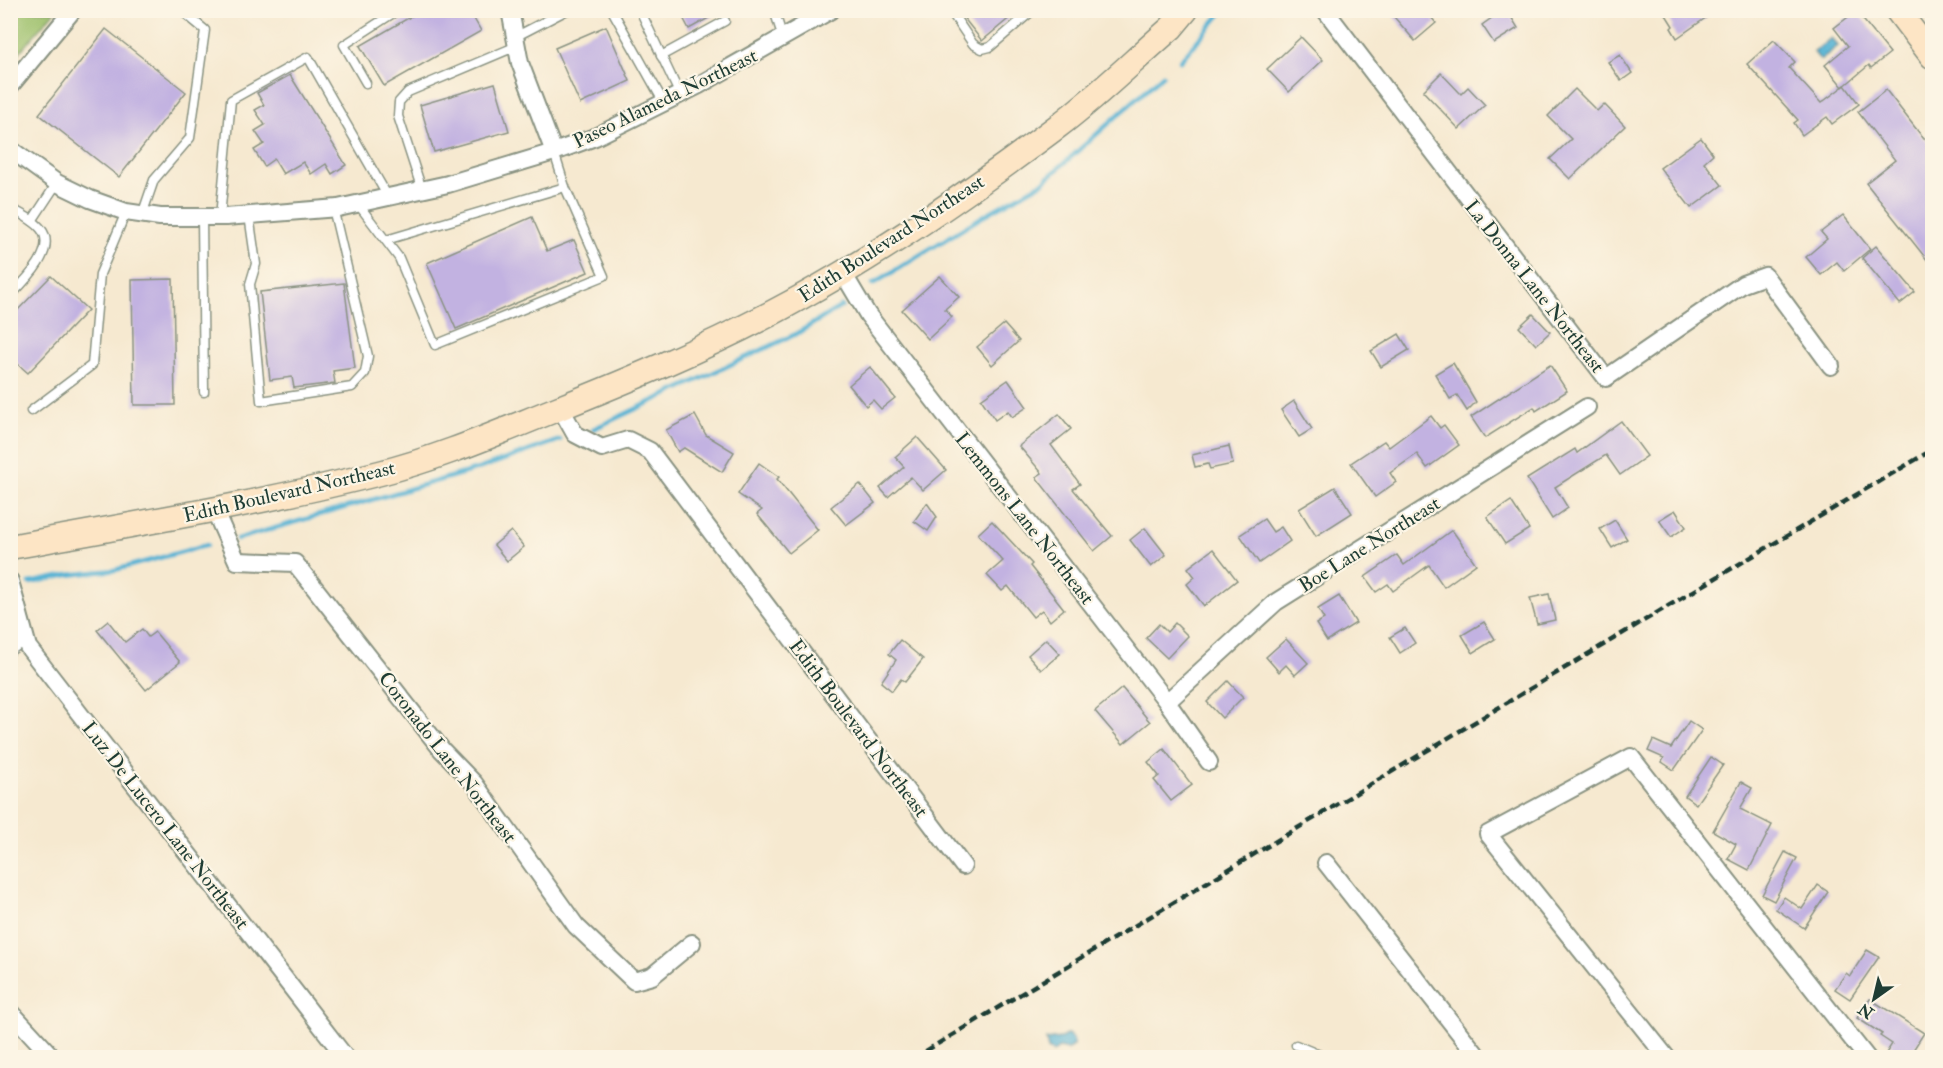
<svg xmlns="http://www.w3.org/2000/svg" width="1943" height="1068" font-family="'IM FELL Double Pica',serif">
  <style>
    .green { fill: #9cc06b; stroke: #5e7e50; stroke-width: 1.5 }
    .water { fill: #56b3d4; stroke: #3a7884; stroke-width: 1.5 }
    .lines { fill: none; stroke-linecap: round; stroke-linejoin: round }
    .stream { stroke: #56b3d4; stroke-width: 4.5 }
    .building { fill: #c2b2e1 }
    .lane-casing { stroke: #8a9382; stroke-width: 11 }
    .street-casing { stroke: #8a9382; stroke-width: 20 }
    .secondary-casing { stroke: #8a9382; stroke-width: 27 }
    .lane { stroke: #fff; stroke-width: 8 }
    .street { stroke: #fff; stroke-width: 16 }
    .secondary { stroke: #fde5c5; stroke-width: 24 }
    .rail { stroke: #1f3d34; stroke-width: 4.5; stroke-dasharray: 9 4.5; stroke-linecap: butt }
    .labels { text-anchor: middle; stroke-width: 4.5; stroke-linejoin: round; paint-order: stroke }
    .street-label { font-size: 20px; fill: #1f3d34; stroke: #fcf5e5 }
  </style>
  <rect width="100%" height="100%" fill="#fcf5e5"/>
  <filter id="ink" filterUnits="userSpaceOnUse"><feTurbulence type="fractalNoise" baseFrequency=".0167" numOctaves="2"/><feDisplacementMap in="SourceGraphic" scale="12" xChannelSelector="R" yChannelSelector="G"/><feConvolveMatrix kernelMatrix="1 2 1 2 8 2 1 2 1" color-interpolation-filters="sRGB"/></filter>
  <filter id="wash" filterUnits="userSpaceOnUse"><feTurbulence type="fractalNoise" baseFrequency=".008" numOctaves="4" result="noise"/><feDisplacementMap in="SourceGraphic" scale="24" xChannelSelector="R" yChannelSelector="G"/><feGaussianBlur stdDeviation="1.35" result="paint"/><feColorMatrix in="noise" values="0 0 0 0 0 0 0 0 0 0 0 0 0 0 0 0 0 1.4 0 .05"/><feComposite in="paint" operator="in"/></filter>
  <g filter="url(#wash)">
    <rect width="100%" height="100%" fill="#f6e9d0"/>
    <polygon class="green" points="11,10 55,11 11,62 10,11"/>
    <g class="water">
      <polygon points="1831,38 1838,46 1820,60 1814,52"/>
      <path d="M1068,1034l5,5 1,5c-5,6 -7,6 -15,4l-6,4 -5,-3 -2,-9 15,-2z"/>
    </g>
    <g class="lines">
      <g class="stream">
        <polyline points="1180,61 1224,10"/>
        <polyline points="873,284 985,215 1042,183 1163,75"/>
        <polyline points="593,429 796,334 842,306"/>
        <polyline points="237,539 478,469 560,440"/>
        <polyline points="30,583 68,575 115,570 207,545"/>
      </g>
    </g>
    <g id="blocks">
      <g class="building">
        <polygon points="422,10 469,10 481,31 384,86 360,46"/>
        <polygon points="679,10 723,10 689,29"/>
        <polygon points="968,10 1019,10 982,41 963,17"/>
        <polygon points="1388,10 1425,10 1436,23 1415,41"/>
        <polygon points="1503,10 1507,10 1518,28 1494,43 1482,25"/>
        <polygon points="1663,10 1717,10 1677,38 1671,28 1673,26"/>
        <polygon points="1856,11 1890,53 1871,68 1869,65 1843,87 1825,65 1848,46 1834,28"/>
        <polygon points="606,26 630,81 580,104 555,48"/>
        <polygon points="106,29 186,92 119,177 39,114"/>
        <polygon points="1301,37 1323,60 1289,92 1267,69"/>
        <polygon points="1774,40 1795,62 1789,68 1821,103 1845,85 1859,104 1832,124 1827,117 1802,135 1794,123 1798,120 1747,64"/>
        <polygon points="1620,55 1632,73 1621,81 1608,62"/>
        <polygon points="1441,73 1461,94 1468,87 1485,105 1459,129 1423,91"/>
        <polygon points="290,75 346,165 332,174 326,164 311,174 303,162 283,174 274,159 264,166 254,150 264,144 255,131 265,125 255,110 264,105 257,93"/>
        <polygon points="495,83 509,131 434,152 420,105"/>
        <polygon points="1575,89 1597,111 1604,104 1625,126 1570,179 1550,159 1571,139 1548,116"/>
        <polygon points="1886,90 1924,139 1925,138 1932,147 1932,266 1866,183 1895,160 1858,112"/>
        <polygon points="1701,138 1713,154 1704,162 1722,185 1691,208 1660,168"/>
        <polygon points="1843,215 1870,249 1844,271 1837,262 1821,275 1806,257 1827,239 1821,232"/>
        <polygon points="532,217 547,251 574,240 588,272 456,329 427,263"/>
        <polygon points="1876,246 1915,292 1900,304 1862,258"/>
        <polygon points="51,276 88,310 28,373 10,357 10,318"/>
        <polygon points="940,276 959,297 945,309 952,317 928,339 902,310"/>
        <polygon points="173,279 175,405 134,405 132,280"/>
        <polygon points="344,283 355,368 333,371 335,383 294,388 292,377 270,380 260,292"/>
        <polygon points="1533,314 1550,332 1536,345 1519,327"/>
        <polygon points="1004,324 1019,341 992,365 977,347"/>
        <polygon points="1399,334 1409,350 1381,367 1371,351"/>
        <polygon points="1453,363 1476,402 1467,411 1457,395 1450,399 1435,374"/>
        <polygon points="1550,365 1567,391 1536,411 1534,407 1485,438 1471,417"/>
        <polygon points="870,367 895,398 881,409 873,400 866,406 849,385"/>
        <polygon points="1008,380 1027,407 1012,417 1008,411 995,420 981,399"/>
        <polygon points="1294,401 1312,429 1299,437 1281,410"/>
        <polygon points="1059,414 1071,429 1051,445 1080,484 1073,489 1112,536 1094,551 1036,477 1042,473 1019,446"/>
        <polygon points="695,415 706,435 734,452 722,472 684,448 678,452 666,430"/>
        <polygon points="1431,416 1440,428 1444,425 1459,445 1427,468 1417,454 1390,473 1396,482 1375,497 1351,463 1384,441 1389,447"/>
        <polygon points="1621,421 1647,456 1620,475 1606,455 1555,487 1568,508 1552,519 1527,479 1575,449 1577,453"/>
        <polygon points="917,437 946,470 923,490 911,477 888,497 880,488 904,467 895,457"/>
        <polygon points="1229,446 1233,464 1210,469 1208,464 1195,467 1192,455"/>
        <polygon points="759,463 779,477 777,479 818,530 789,553 757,514 762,510 738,494"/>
        <polygon points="860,484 875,503 846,525 831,507"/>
        <polygon points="1335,487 1352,513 1316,536 1299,509"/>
        <polygon points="1511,501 1529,529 1505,544 1487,517"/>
        <polygon points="927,503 937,517 928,531 914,521"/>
        <polygon points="1675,510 1686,527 1671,537 1659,520"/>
        <polygon points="1264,519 1273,532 1281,527 1290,541 1259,563 1240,535"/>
        <polygon points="1615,520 1627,539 1612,548 1600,529"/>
        <polygon points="992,521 1032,564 1030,566 1064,609 1050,621 1042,610 1033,617 1008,586 1002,591 987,575 1003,561 978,534"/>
        <polygon points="1145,528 1166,555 1151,567 1130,540"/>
        <polygon points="1452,530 1476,564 1444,587 1429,565 1393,591 1388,584 1376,592 1365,577 1397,555 1404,565"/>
        <polygon points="511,531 524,547 507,561 494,545"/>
        <polygon points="1213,549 1237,580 1204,606 1187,584 1195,577 1188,568"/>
        <polygon points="1549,594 1555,620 1537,624 1530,598"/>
        <polygon points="1339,596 1356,623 1327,641 1316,624 1324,619 1318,609"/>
        <polygon points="108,621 125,642 142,629 148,637 155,632 180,662 146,690 97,630"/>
        <polygon points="1484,622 1495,639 1473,653 1462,635"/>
        <polygon points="1175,623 1188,636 1167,658 1146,638 1159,624 1167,632"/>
        <polygon points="1405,628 1415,643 1400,653 1390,637"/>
        <polygon points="1046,639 1060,654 1041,670 1028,655"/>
        <polygon points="1286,639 1308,663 1295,675 1286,665 1279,672 1266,657"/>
        <polygon points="900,640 923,659 905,682 901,679 892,691 881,682 896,660 889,654"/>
        <polygon points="1228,681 1243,697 1222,718 1207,702"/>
        <polygon points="1122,688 1150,722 1123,744 1095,711"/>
        <polygon points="1689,721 1702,730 1674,770 1662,762 1664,758 1648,751 1653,740 1671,748"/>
        <polygon points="1164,749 1192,785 1171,801 1154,780 1159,776 1148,762"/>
        <polygon points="1711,757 1723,765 1696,804 1685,796"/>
        <polygon points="1741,782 1752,788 1740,809 1772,825 1749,870 1728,859 1736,844 1713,831"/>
        <polygon points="1785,852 1797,858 1774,901 1762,895"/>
        <polygon points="1818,885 1828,892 1804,928 1776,909 1784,897 1802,909"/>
        <polygon points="1867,950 1879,957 1850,999 1835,989 1846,973 1850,976"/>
        <polygon points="1870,999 1924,1033 1908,1058 1883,1058 1892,1044 1880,1036 1882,1034 1857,1018"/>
      </g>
    </g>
  </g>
  <g filter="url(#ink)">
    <use href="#blocks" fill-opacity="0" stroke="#8a9382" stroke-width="1.5"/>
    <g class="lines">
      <defs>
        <g id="lane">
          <polyline points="612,10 664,103"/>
          <polyline points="640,10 680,95"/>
          <polyline points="774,10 783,38"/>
          <polyline points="950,10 973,44 982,49 990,47 1033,10"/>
          <polyline points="515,37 567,10"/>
          <polyline points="661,56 725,21"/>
          <polyline points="366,83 344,45 398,10"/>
          <polyline points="422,190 398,116 399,102 408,92 517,46"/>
          <polyline points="358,204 399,258 435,345 604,276 565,187 554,152"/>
          <path d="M10,208c11,6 24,12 31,21 17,21 -17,53 -31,67"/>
          <polyline points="142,215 154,180 190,138 205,30 181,10"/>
          <polyline points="249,215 256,264 250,284 261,401 352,387 365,373 368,356 333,208"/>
          <polyline points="202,217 204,392"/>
          <polyline points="220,217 231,100 308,57 388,197"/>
          <polyline points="32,221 57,183"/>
          <polyline points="386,240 565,187"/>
          <polyline points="31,411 92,365 100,274 126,212"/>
          <polyline points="10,651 26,640"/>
          <polyline points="1296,1045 1327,1058"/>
        </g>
        <g id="street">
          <polyline points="510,10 520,63 554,152"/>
          <polyline points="1325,10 1606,378 1743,284 1765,276 1831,366"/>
          <polyline points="10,86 73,10"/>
          <polyline points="10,149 57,183 90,199 126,212 160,217 226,217 338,208 448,184 554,152 595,137 699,85 831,10"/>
          <polyline points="843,273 868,315 1167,702 1209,762"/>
          <polyline points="560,407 575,434 602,448 628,440 650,451 963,866"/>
          <polyline points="214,509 237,561 295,563 442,750 474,783 576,926 634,981 652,976 692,943"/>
          <polyline points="10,581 28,647 346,1058"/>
          <polyline points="1167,702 1276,602 1587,407"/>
          <polyline points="1326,863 1479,1058"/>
          <polyline points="10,1011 53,1058"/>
          <polyline points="1667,1058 1488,834 1631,757 1867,1058"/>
        </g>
        <g id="secondary">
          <polyline points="1897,10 1932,56"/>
          <path d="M10,547c124,-23 248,-43 370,-74 60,-15 119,-41 177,-64 72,-29 144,-59 213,-95 99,-52 199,-121 288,-188 40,-30 76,-66 113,-98l15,-18"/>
        </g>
      </defs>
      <use href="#lane" class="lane-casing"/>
      <use href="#street" class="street-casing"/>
      <use href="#secondary" class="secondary-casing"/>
      <use href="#lane" class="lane"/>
      <use href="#street" class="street"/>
      <use href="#secondary" class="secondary"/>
      <polyline class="rail" points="914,1058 1670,605 1932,450"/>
    </g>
  </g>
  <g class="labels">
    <g class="street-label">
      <text transform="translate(665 98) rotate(-26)" y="7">Paseo Alameda Northeast</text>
      <text transform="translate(891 238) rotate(-33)" y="7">Edith Boulevard Northeast</text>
      <text transform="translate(1535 286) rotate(52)" y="7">La Donna Lane Northeast</text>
      <text transform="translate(289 491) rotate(-13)" y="7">Edith Boulevard Northeast</text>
      <text transform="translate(1025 518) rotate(52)" y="7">Lemmons Lane Northeast</text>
      <text transform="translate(1369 544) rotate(-32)" y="7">Boe Lane Northeast</text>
      <text transform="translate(859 728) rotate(53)" y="7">Edith Boulevard Northeast</text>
      <text transform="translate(448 757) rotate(52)" y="7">Coronado Lane Northeast</text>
      <text transform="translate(166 825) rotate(52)" y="7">Luz De Lucero Lane Northeast</text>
    </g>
  </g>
  <rect width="1943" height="1068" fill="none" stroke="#fcf5e5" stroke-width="36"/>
  <g transform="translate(1874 999) rotate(214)" stroke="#fcf5e5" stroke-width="4.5" paint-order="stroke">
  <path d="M0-4.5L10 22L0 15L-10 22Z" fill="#1f3d34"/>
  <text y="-9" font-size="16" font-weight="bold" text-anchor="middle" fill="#1f3d34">N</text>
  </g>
</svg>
